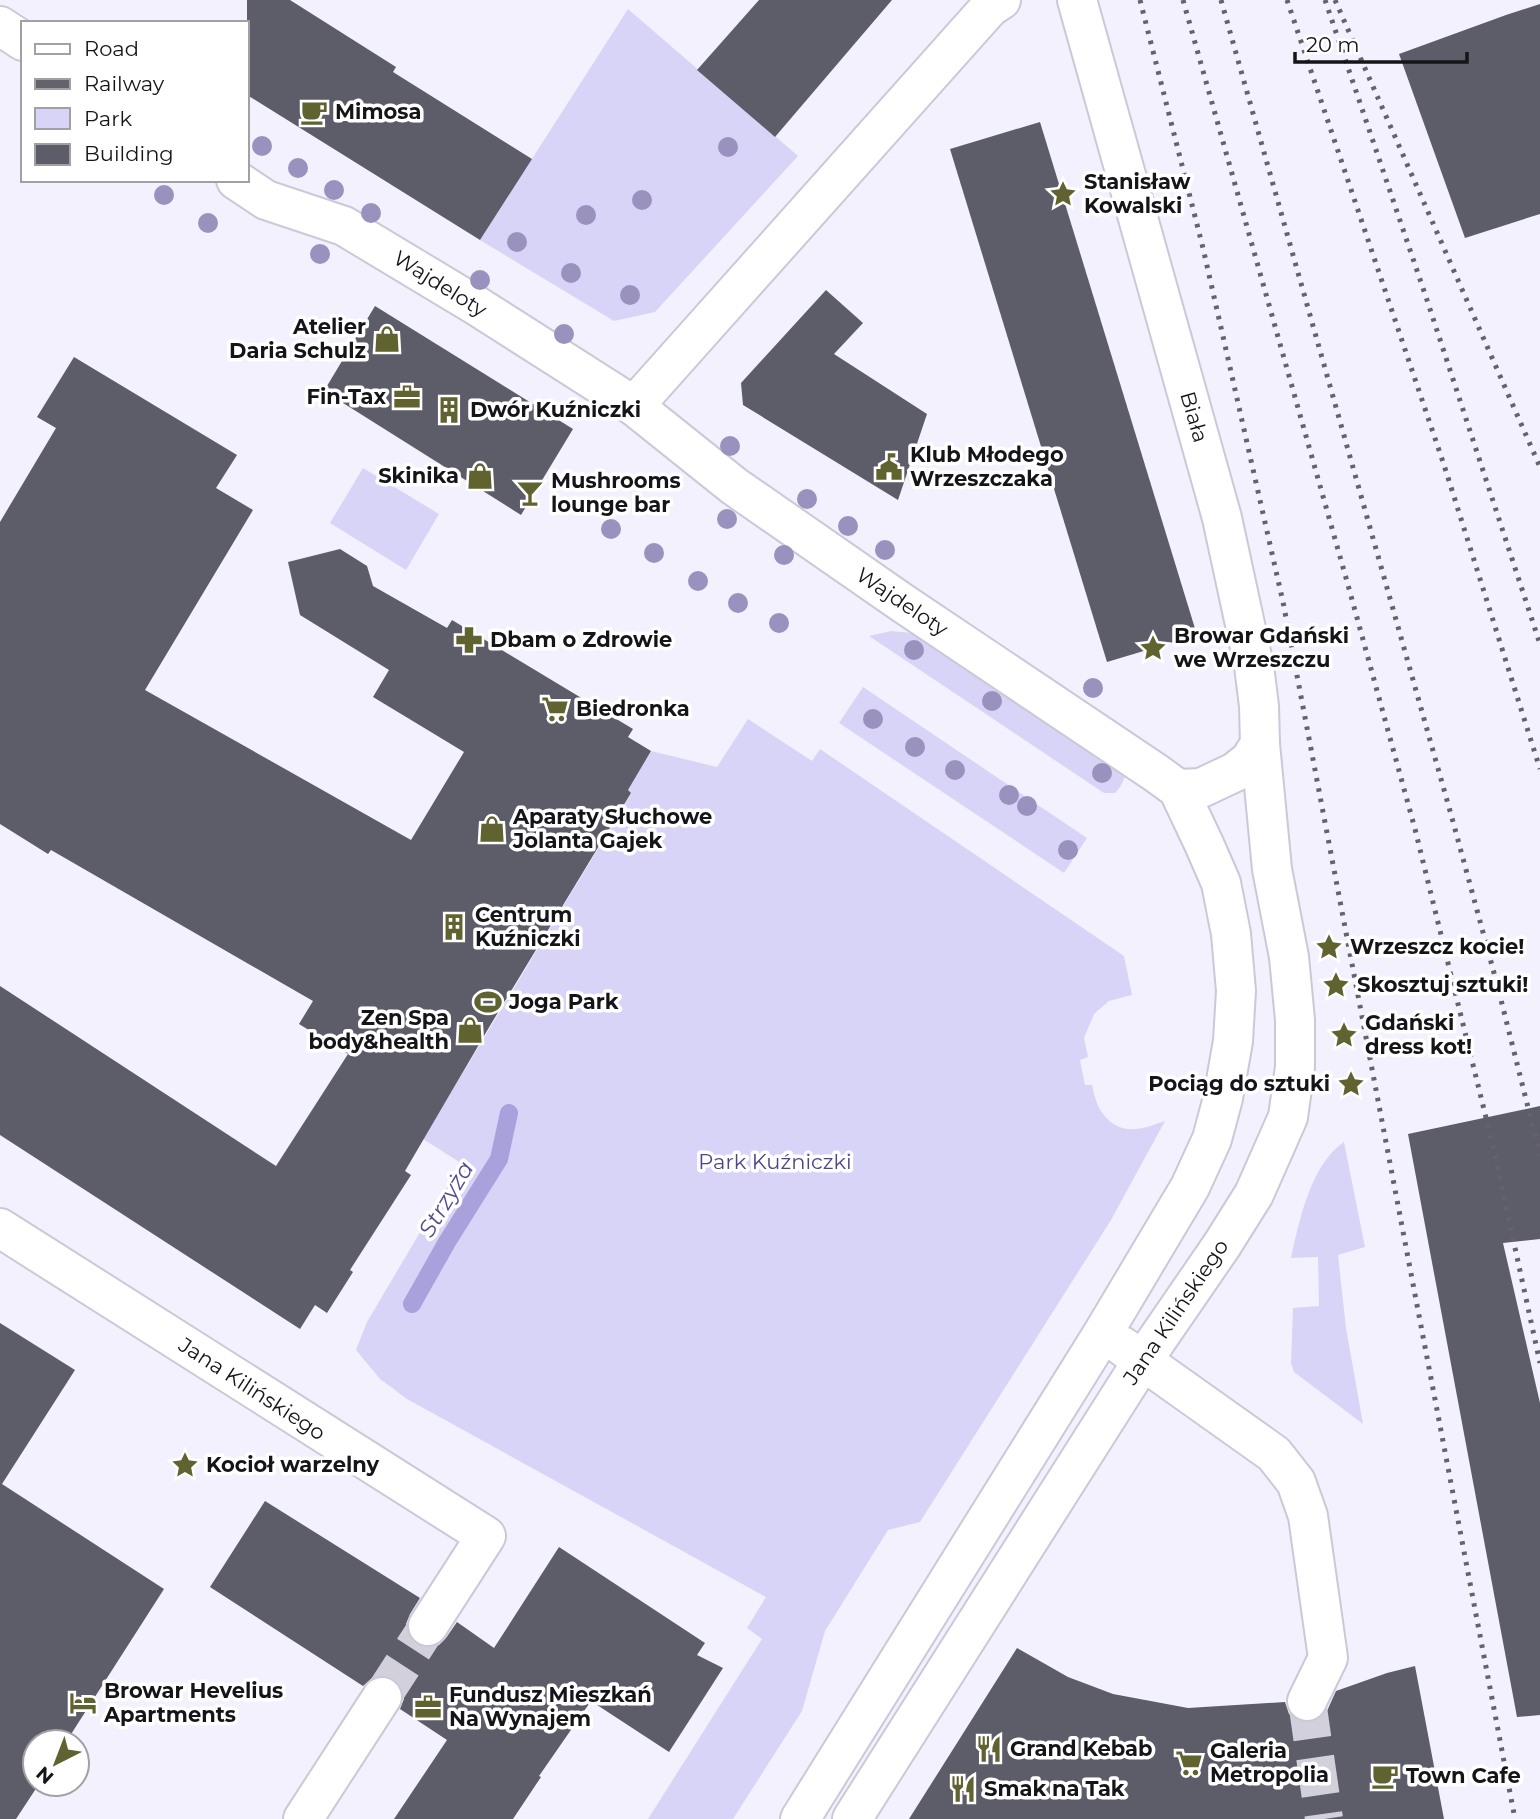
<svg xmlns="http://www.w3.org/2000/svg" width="1540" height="1819" font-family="Montserrat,sans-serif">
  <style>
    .green { fill: #d8d4f7 }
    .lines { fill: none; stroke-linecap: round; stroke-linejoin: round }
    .stream { stroke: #a9a1db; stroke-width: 18 }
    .building { fill: #5d5c69 }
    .minor-tunnel { stroke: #d1d0db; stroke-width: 38; stroke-dasharray: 38 19; stroke-linecap: butt }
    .minor-casing { stroke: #cac9d7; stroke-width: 42 }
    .minor { stroke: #fff; stroke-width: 38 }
    .rail { stroke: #64636b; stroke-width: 5; stroke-dasharray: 3.5 7; stroke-linecap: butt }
    .tree { fill: #9a92be }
    .labels { text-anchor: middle; stroke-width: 7; stroke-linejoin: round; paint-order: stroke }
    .poi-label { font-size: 21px; font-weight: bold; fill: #151419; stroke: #fff; text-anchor: start }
    .street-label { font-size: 21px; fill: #151419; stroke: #fff }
    .park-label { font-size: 21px; fill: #52448a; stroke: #fff }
    .water-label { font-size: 23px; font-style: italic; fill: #584990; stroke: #fff }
  </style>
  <rect width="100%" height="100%" fill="#f2f1fd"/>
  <g class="green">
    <polygon points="628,9 798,156 655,312 614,321 480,240"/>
    <polygon points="363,468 439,514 406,570 330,523"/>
    <polygon points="891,631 912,633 1007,693 1087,748 1125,777 1120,787 1115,793 1104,793 869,636"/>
    <polygon points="863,687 1087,838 1064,873 839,723"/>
    <path d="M748,719l64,42 8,-12 304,207 8,39 -23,6 -15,13 -10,24 4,19 -8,3 5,25h7c2,8 4,19 9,26 17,26 40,19 64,10l-54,99 -191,302 -32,8 -63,101 -23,80 -69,108h-85l114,-180 -15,-11 19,-31 -359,-198 -27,-20 -24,-29 11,-28 94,-159 -38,-24 208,-345 -3,-4 23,-39 66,16z"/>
    <path d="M1344,1142l21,105 -27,8 8,73 17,96 -69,-52 -3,-9 2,-55 26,-2 -1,-49 -27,1c8,-37 20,-94 53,-116z"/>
  </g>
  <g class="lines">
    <polyline class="stream" points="412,1304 447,1242 499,1159 509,1113"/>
  </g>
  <g class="building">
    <polygon points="247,0 290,0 396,67 393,72 532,159 480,240 247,95"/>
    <polygon points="759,0 892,0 775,137 697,70"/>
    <polygon points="1540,4 1540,214 1465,238 1399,54 1506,15"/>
    <polygon points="1040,122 1197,635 1107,662 950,149"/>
    <polygon points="826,290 863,323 834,354 927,414 898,500 743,405 741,383"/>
    <polygon points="375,306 573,429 521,515 324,391"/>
    <polygon points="74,357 237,455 216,488 253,510 145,690 411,840 464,752 373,697 389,670 300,615 288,562 340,549 367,566 373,586 447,628 452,620 633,729 628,737 651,751 628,790 631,793 491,1024 405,1171 411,1175 350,1270 353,1272 327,1313 315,1305 300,1329 0,1135 0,986 276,1166 348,1054 299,1024 313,1001 51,850 48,854 0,824 0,522 56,428 37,417"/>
    <polygon points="1540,1106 1540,1239 1503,1243 1540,1403 1540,1715 1517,1717 1408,1134"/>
    <polygon points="0,1323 75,1370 2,1484 164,1589 66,1742 35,1742 35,1784 39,1784 16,1819 0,1819"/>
    <polygon points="265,1501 420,1598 410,1614 406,1624 408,1635 417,1645 428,1648 439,1645 446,1638 457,1622 494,1648 559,1547 705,1643 697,1655 723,1668 669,1752 591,1701 539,1776 541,1777 513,1819 394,1819 447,1740 400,1709 404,1699 402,1688 393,1678 382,1675 373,1677 363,1686 210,1587"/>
    <polygon points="1017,1648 1068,1677 1113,1694 1188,1708 1285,1702 1289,1714 1298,1721 1308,1723 1320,1719 1327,1711 1336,1691 1387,1673 1415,1666 1444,1819 909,1819"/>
  </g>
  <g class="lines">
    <g class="minor-tunnel">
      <polyline points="382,1697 428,1626"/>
      <polyline points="1307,1701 1324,1819"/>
    </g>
    <defs>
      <g id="minor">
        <polyline points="0,26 23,41"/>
        <polyline points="236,180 266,200 344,226 477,306 634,406 734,486 904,604 1156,773 1178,789 1204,844 1221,883 1231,934 1236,991 1233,1041 1223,1098 1212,1139 1190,1187 1103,1333 800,1819"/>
        <polyline points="634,406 990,7 1001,0"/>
        <polyline points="1178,789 1201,788 1235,772 1250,760 1260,744"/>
        <polyline points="0,1228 486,1536 428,1626"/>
        <polyline points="1122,1346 1274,1454 1296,1482 1308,1516 1328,1658 1307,1701"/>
        <polyline points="303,1819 382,1697"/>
        <polyline points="852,1819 1143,1360 1222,1245 1254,1194 1288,1117 1295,1067 1295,1020 1289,957 1272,869 1260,744 1259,706 1254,666 1222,518 1077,0"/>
      </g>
    </defs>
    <use href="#minor" class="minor-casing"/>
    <use href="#minor" class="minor"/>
    <g class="rail">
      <polyline points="1140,0 1203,248 1283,602 1515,1819"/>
      <polyline points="1183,0 1348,585 1415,829 1492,1142 1540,1363"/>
      <polyline points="1221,0 1452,818 1497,984 1540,1155"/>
      <polyline points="1287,0 1444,465 1540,769"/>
      <polyline points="1325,0 1426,297 1540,644"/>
      <polyline points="1335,0 1540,467"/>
    </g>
  </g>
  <g class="tree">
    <circle cx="262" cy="146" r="10"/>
    <circle cx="728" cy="147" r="10"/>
    <circle cx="298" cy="168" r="10"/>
    <circle cx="334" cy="190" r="10"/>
    <circle cx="164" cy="195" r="10"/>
    <circle cx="642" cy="200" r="10"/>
    <circle cx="371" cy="213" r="10"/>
    <circle cx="586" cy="215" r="10"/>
    <circle cx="208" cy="223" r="10"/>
    <circle cx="517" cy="242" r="10"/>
    <circle cx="320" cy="254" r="10"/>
    <circle cx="571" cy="273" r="10"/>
    <circle cx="480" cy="280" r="10"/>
    <circle cx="630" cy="295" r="10"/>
    <circle cx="564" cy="334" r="10"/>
    <circle cx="730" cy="446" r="10"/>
    <circle cx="807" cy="499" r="10"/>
    <circle cx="727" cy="519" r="10"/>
    <circle cx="848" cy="526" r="10"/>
    <circle cx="611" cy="529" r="10"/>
    <circle cx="885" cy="550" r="10"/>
    <circle cx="654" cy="553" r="10"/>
    <circle cx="784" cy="555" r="10"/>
    <circle cx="698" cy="581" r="10"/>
    <circle cx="738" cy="603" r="10"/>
    <circle cx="779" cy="623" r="10"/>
    <circle cx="914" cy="650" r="10"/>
    <circle cx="1093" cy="688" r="10"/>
    <circle cx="992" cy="701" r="10"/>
    <circle cx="873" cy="719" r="10"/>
    <circle cx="915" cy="747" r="10"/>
    <circle cx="955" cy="770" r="10"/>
    <circle cx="1102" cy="773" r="10"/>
    <circle cx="1009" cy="795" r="10"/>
    <circle cx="1027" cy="806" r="10"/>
    <circle cx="1068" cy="850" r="10"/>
  </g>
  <defs>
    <symbol id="cafe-bare" viewBox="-9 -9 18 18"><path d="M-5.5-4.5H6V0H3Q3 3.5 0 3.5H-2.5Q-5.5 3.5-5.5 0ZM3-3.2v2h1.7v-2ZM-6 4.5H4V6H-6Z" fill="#60622f" stroke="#fff" stroke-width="2.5" paint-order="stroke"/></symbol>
    <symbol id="sight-bare" viewBox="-9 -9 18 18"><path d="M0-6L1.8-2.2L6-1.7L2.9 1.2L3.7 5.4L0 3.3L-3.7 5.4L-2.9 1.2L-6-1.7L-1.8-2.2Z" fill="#60622f" stroke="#fff" stroke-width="2.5" paint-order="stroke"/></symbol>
    <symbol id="shop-bare" viewBox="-9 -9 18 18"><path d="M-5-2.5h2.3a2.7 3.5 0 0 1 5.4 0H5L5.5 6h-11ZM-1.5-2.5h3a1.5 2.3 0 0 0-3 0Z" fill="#60622f" stroke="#fff" stroke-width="2.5" paint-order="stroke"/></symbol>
    <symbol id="office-bare" viewBox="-9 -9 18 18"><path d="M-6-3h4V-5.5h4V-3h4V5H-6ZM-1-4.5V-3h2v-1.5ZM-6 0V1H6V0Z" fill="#60622f" stroke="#fff" stroke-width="2.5" paint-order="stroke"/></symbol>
    <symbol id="building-bare" viewBox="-9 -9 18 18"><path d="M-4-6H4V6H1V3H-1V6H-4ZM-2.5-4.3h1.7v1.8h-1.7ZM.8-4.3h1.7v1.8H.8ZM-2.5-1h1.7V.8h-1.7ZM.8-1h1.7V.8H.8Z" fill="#60622f" stroke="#fff" stroke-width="2.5" paint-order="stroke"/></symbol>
    <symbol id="civic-bare" viewBox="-9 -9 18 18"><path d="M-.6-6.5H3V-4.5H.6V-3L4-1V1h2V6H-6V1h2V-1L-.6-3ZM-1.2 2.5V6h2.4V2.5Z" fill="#60622f" stroke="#fff" stroke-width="2.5" paint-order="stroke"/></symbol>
    <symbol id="bar-bare" viewBox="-9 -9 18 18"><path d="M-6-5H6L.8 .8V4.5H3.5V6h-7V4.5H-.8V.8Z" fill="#60622f" stroke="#fff" stroke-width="2.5" paint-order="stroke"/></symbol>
    <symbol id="pharmacy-bare" viewBox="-9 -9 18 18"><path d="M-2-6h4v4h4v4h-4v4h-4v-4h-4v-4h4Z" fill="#60622f" stroke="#fff" stroke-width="2.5" paint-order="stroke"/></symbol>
    <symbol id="supermarket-bare" viewBox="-9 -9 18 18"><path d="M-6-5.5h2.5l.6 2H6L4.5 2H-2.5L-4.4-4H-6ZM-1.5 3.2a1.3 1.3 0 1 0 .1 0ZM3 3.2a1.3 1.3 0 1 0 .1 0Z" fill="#60622f" stroke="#fff" stroke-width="2.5" paint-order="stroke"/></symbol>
    <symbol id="stadium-bare" viewBox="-9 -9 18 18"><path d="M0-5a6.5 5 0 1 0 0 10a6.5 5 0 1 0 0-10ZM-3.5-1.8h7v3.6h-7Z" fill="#60622f" stroke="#fff" stroke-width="2.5" paint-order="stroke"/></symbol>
    <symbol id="hotel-bare" viewBox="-9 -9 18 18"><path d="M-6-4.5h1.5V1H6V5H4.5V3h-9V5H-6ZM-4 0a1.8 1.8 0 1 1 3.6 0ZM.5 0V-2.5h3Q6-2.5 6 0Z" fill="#60622f" stroke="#fff" stroke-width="2.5" paint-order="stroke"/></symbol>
    <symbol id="restaurant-bare" viewBox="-9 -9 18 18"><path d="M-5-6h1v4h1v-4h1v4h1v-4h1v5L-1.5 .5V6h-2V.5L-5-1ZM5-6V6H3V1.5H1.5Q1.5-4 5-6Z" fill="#60622f" stroke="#fff" stroke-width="2.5" paint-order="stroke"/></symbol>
  </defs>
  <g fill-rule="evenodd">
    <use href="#cafe-bare" x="295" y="93" width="38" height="38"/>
    <use href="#sight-bare" x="1044" y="175" width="38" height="38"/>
    <use href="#shop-bare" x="368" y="320" width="38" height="38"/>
    <use href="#office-bare" x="388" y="378" width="38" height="38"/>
    <use href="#building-bare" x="430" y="391" width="38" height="38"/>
    <use href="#civic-bare" x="870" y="448" width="38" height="38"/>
    <use href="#shop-bare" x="461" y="457" width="38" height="38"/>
    <use href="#bar-bare" x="511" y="474" width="38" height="38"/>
    <use href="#pharmacy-bare" x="450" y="621" width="38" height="38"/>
    <use href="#sight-bare" x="1134" y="629" width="38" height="38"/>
    <use href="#supermarket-bare" x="536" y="690" width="38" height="38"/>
    <use href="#shop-bare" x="473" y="810" width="38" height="38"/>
    <use href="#building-bare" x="435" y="908" width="38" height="38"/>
    <use href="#sight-bare" x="1310" y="928" width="38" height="38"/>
    <use href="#sight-bare" x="1317" y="966" width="38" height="38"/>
    <use href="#stadium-bare" x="469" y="983" width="38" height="38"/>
    <use href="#shop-bare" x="451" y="1011" width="38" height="38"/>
    <use href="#sight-bare" x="1325" y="1016" width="38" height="38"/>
    <use href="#sight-bare" x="1332" y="1065" width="38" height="38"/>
    <use href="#sight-bare" x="166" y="1446" width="38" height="38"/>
    <use href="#hotel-bare" x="64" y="1684" width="38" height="38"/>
    <use href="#office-bare" x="409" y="1688" width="38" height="38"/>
    <use href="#restaurant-bare" x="970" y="1730" width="38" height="38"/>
    <use href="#supermarket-bare" x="1170" y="1744" width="38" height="38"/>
    <use href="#cafe-bare" x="1366" y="1757" width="38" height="38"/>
    <use href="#restaurant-bare" x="944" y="1770" width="38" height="38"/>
  </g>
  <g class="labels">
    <g class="poi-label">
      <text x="335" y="119">Mimosa</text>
      <text x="1084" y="189">Stanisław<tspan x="1084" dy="24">Kowalski</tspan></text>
      <text x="366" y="334" text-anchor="end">Atelier<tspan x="366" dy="24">Daria Schulz</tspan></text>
      <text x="386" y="404" text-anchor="end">Fin-Tax</text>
      <text x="470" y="417">Dwór Kuźniczki</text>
      <text x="910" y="462">Klub Młodego<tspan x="910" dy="24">Wrzeszczaka</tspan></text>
      <text x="459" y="483" text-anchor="end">Skinika</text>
      <text x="551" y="488">Mushrooms<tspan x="551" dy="24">lounge bar</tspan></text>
      <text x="1174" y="643">Browar Gdański<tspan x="1174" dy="24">we Wrzeszczu</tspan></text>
      <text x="490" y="647">Dbam o Zdrowie</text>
      <text x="576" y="716">Biedronka</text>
      <text x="513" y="824">Aparaty Słuchowe<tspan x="513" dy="24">Jolanta Gajek</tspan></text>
      <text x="475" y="922">Centrum<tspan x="475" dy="24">Kuźniczki</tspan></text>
      <text x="1350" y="954">Wrzeszcz kocie!</text>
      <text x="1357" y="992">Skosztuj sztuki!</text>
      <text x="509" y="1009">Joga Park</text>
      <text x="449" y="1025" text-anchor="end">Zen Spa<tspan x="449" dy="24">body&amp;health</tspan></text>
      <text x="1365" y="1030">Gdański<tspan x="1365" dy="24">dress kot!</tspan></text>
      <text x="1330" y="1091" text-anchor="end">Pociąg do sztuki</text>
      <text x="206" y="1472">Kocioł warzelny</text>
      <text x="104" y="1698">Browar Hevelius<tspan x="104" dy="24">Apartments</tspan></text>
      <text x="449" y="1702">Fundusz Mieszkań<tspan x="449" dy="24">Na Wynajem</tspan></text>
      <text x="1010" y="1756">Grand Kebab</text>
      <text x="1210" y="1758">Galeria<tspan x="1210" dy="24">Metropolia</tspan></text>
      <text x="1406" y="1783">Town Cafe</text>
      <text x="984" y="1796">Smak na Tak</text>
    </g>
    <g class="street-label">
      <text transform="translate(440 284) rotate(32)" y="7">Wajdeloty</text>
      <text transform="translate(1194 417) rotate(74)" y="7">Biała</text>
      <text transform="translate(902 602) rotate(34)" y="7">Wajdeloty</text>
      <text transform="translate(1176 1312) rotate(-56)" y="7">Jana Kilińskiego</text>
      <text transform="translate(252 1389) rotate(33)" y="7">Jana Kilińskiego</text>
    </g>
    <g class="park-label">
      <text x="775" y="1169">Park Kuźniczki</text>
    </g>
    <g class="water-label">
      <text transform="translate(446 1199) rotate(-59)" y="8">Strzyża</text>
    </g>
  </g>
  <rect x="21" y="21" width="228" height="161" fill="#ffffff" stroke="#a1a1a3" stroke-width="2"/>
  <rect x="35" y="44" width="35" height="10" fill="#ffffff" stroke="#a1a1a3" stroke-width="2"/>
  <text x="84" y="56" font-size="21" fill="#151419">Road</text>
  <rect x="35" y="79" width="35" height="10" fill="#64636b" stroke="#a1a1a3" stroke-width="2"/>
  <text x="84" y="91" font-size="21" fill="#151419">Railway</text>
  <rect x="35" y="108" width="35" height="21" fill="#d8d4f7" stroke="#a1a1a3" stroke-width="2"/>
  <text x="84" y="126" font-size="21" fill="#151419">Park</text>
  <rect x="35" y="144" width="35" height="21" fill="#5d5c69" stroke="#a1a1a3" stroke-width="2"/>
  <text x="84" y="161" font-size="21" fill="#151419">Building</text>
  <g transform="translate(56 1763) rotate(222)"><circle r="33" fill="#ffffff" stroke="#a1a1a3" stroke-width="2"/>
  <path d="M0-5L12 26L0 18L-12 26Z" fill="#60622f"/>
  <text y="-10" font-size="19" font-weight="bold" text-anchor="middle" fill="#151419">N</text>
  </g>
  <path d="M1295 52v10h172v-10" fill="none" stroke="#151419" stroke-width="3.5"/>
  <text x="1306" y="52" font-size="21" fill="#151419" stroke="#ffffff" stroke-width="5" paint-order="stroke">20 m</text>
</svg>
